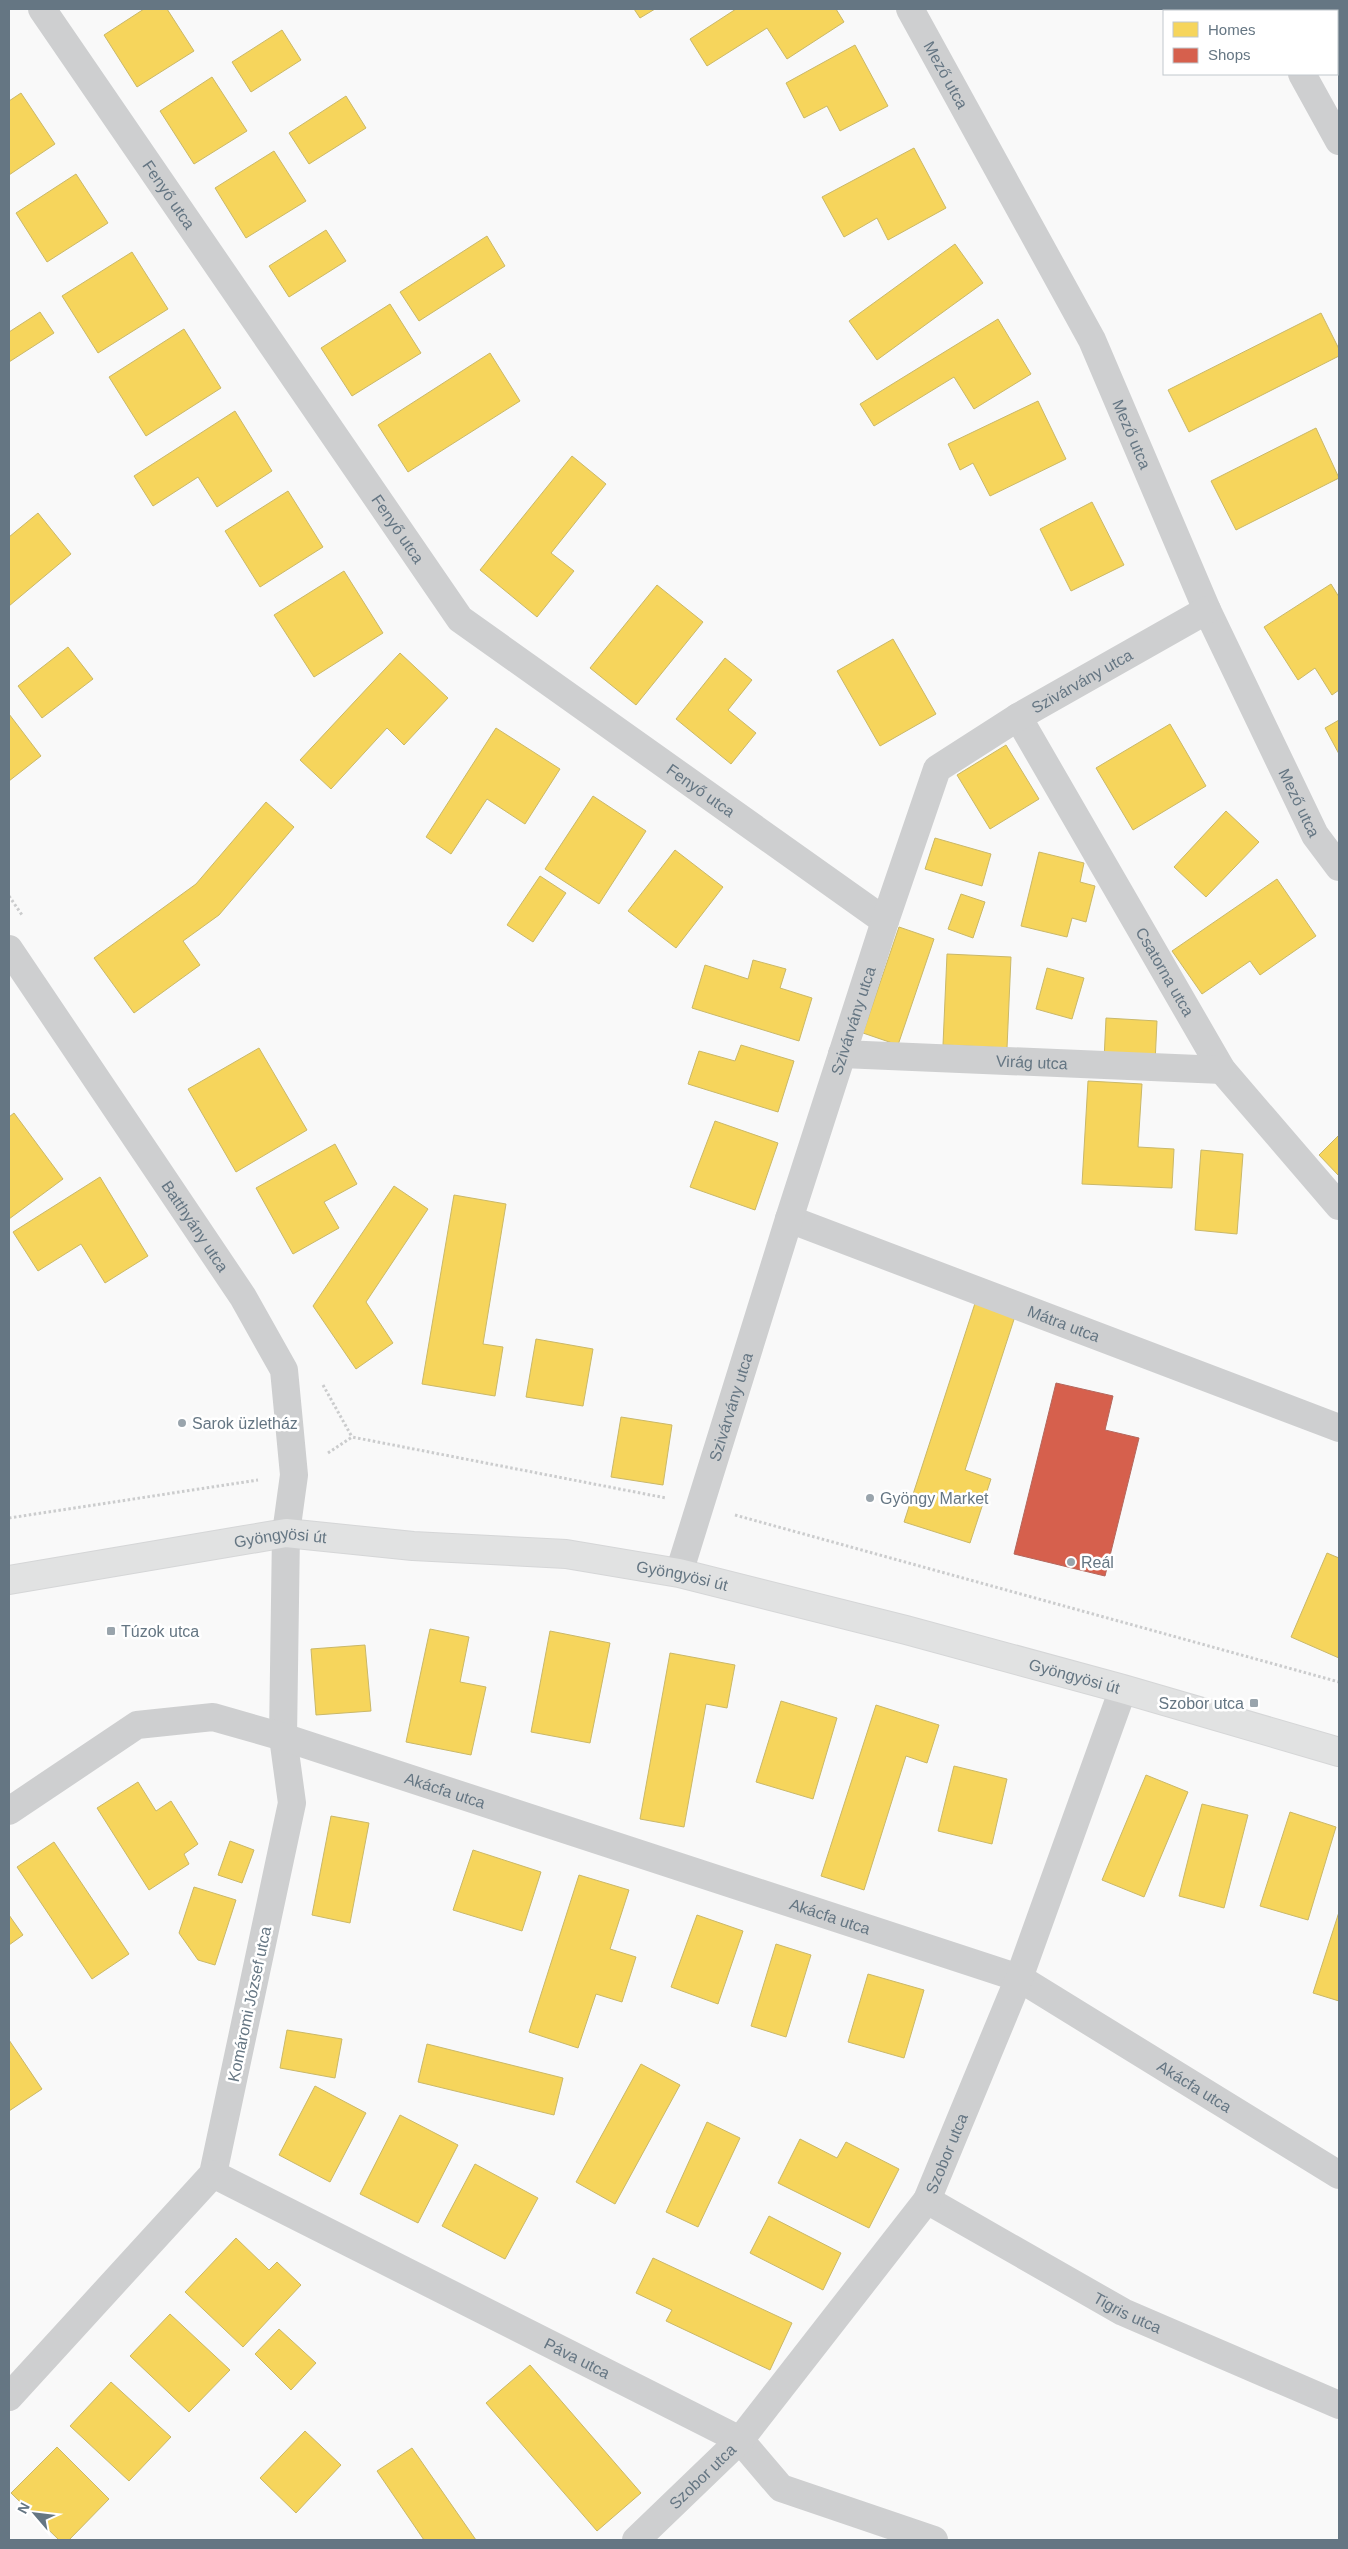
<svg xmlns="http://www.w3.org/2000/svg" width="1348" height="2549" font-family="Arial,sans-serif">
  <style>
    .homes { fill: #f6d55c; stroke: #cab868 }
    .shops { fill: #d6604d; stroke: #b4675d }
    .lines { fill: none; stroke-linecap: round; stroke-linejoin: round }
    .secondary-casing { stroke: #d5d6d7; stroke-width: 30 }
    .path { stroke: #cbcccd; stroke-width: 3; stroke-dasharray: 2.5 2.5; stroke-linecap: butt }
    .street { stroke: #cecfd0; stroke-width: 28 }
    .secondary { stroke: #e1e2e2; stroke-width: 28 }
    .poi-dot { fill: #99a4ac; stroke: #fff; stroke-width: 2 }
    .labels { text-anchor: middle; stroke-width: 5; stroke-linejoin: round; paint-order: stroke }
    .street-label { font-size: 16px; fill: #657683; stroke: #fff }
    .poi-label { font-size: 16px; fill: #657683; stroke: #fff; text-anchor: start }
  </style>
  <rect width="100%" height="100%" fill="#f9f9f9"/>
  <g class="homes">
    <polygon points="144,9 167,9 194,51 137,87 104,35"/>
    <polygon points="634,9 655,9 640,18"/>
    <polygon points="736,9 836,9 844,22 787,59 767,28 707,66 690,39"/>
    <polygon points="282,30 301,60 251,92 232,62"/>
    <polygon points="855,45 888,106 840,131 827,106 804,118 786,83"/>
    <polygon points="212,77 247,131 194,164 160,111"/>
    <polygon points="21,93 55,144 9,175 9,101"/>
    <polygon points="346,96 366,128 309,164 289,133"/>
    <polygon points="914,148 946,208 888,240 877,218 844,237 822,197"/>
    <polygon points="274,151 306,201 246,238 215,188"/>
    <polygon points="76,174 108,223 47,262 16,213"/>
    <polygon points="326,230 346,261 289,297 269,266"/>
    <polygon points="487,236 505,266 419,321 400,292"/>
    <polygon points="955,244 983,283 877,360 849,321"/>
    <polygon points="132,252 168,309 98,353 62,296"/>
    <polygon points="390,304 421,353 352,396 321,348"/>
    <polygon points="40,312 54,333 9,362 9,332"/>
    <polygon points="1321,313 1339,349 1339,356 1189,432 1168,390"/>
    <polygon points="998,319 1031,374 974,409 954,377 874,426 860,404"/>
    <polygon points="184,329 221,388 146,436 109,377"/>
    <polygon points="490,353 520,401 408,472 378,425"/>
    <polygon points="1038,401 1066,459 990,496 973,463 960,470 948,444"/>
    <polygon points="235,411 272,471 217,507 198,477 153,506 134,476"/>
    <polygon points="1316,428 1339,478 1236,530 1211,481"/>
    <polygon points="572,456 606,484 551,553 574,571 537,617 480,570"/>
    <polygon points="288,491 323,547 260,587 225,531"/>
    <polygon points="1092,502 1124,565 1071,591 1040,529"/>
    <polygon points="38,513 71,554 9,606 9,537"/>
    <polygon points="344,571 383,633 314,677 274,615"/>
    <polygon points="1331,584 1339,597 1339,690 1332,695 1315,668 1298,680 1264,627"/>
    <polygon points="657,585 703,622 636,705 590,668"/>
    <polygon points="893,639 936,714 880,746 837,671"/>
    <polygon points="68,647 93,679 42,718 18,686"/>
    <polygon points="400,653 448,698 404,745 387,728 331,789 300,760"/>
    <polygon points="725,658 752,680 728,710 756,733 731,764 676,719"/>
    <polygon points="9,714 41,756 9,781"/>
    <polygon points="1339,720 1339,754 1325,728"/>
    <polygon points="1170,724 1206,786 1133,830 1096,768"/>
    <polygon points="496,728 560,769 525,824 487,799 451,854 426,837"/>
    <polygon points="1006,745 1039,799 990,829 957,775"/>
    <polygon points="593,796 646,831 599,904 545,869"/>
    <polygon points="266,802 294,827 219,915 183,941 200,965 134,1013 94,958 196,884"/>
    <polygon points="1226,811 1259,842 1206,897 1174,867"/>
    <polygon points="935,838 991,854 982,886 925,869"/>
    <polygon points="675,850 723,887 676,948 628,911"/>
    <polygon points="1039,852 1084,863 1080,882 1095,886 1086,922 1072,918 1067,937 1021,926"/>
    <polygon points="540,876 566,893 533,942 507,925"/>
    <polygon points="1277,879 1316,936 1260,975 1250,961 1202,994 1172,951"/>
    <polygon points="961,894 985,902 973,938 948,929"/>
    <polygon points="899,927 934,939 898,1045 863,1033"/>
    <polygon points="947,954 1011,957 1007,1048 943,1045"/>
    <polygon points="753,960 786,969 780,988 812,998 799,1041 692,1008 705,965 748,979"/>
    <polygon points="1047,968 1084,978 1072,1019 1036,1009"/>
    <polygon points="1106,1018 1157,1021 1155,1063 1104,1060"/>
    <polygon points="741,1045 794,1061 778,1112 688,1084 699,1051 735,1061"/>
    <polygon points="259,1048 307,1130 236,1172 188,1089"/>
    <polygon points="1088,1081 1142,1084 1138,1147 1174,1149 1172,1188 1082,1184"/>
    <polygon points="14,1113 63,1179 9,1219 9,1117"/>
    <polygon points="715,1121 778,1143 755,1210 690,1187"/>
    <polygon points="1339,1135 1339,1176 1319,1155"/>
    <polygon points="335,1144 357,1184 324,1202 339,1228 293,1254 256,1188"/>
    <polygon points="1201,1150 1243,1154 1237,1234 1195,1230"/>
    <polygon points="100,1177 148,1256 105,1283 81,1244 38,1271 13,1232"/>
    <polygon points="394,1186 428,1209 366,1302 393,1343 356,1369 313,1306"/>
    <polygon points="454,1195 506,1204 483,1344 503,1347 495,1396 422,1384"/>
    <polygon points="979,1291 1019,1304 965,1470 991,1479 970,1543 904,1522"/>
    <polygon points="536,1339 593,1349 583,1406 526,1397"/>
    <polygon points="621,1417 672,1425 663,1485 611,1477"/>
    <polygon points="1327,1553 1339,1558 1339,1658 1291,1637"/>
    <polygon points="430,1629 469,1637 460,1682 486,1687 471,1755 406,1742"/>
    <polygon points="550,1631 610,1643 590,1743 531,1732"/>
    <polygon points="365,1645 371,1711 316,1715 311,1649"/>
    <polygon points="670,1653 735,1665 727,1708 706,1704 684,1827 640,1819"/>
    <polygon points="781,1701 837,1718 813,1799 756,1782"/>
    <polygon points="876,1705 939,1725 927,1763 906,1756 864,1890 821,1876"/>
    <polygon points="954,1766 1007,1779 992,1844 938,1831"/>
    <polygon points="1146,1775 1188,1792 1144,1897 1102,1880"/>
    <polygon points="138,1782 156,1811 171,1801 198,1844 184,1854 189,1864 149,1890 97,1808"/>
    <polygon points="1202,1804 1248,1815 1224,1908 1179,1896"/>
    <polygon points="1290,1812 1336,1827 1308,1920 1260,1906"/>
    <polygon points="331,1816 369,1823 350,1923 312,1915"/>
    <polygon points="230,1841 254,1850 242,1883 218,1875"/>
    <polygon points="54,1842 129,1954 92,1979 17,1867"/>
    <polygon points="473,1850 541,1872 522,1931 453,1910"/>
    <polygon points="579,1875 629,1890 610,1949 636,1957 622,2002 596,1994 578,2048 529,2032"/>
    <polygon points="194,1887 236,1900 215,1965 198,1960 179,1933"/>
    <polygon points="1339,1912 1339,2001 1313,1993"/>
    <polygon points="9,1915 23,1935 9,1945"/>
    <polygon points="697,1915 743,1931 718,2004 671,1987"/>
    <polygon points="776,1944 811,1955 786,2037 751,2026"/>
    <polygon points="868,1974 924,1990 904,2058 848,2042"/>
    <polygon points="287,2030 342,2039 335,2078 280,2068"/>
    <polygon points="9,2040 42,2089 9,2111"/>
    <polygon points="427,2044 563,2078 554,2115 418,2082"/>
    <polygon points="641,2064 680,2085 615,2204 576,2182"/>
    <polygon points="315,2086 366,2113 330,2182 279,2155"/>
    <polygon points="400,2115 458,2145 418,2223 360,2194"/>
    <polygon points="707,2122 740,2138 698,2227 666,2212"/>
    <polygon points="800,2139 837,2158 846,2142 899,2169 869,2228 778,2183"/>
    <polygon points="475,2164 538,2198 505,2259 442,2226"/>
    <polygon points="769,2216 841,2253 823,2290 750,2253"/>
    <polygon points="236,2238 269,2270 277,2262 301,2285 243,2347 185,2292"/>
    <polygon points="653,2258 792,2323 770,2370 666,2321 672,2310 636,2293"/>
    <polygon points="170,2314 230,2370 189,2412 130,2356"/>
    <polygon points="279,2329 316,2363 291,2390 255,2354"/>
    <polygon points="530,2365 641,2493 597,2531 486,2403"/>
    <polygon points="111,2382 171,2437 129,2481 70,2426"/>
    <polygon points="305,2431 341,2465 296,2513 260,2478"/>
    <polygon points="57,2447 109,2499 69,2540 59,2540 11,2493"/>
    <polygon points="412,2448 476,2540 424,2540 377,2471"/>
  </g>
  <polygon class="shops" points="1056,1383 1113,1396 1105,1430 1139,1438 1105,1576 1014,1554"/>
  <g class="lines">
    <defs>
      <g id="secondary">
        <path id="s12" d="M9,1580l277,-47 127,13 153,8 113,19 227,57 217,59 216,63"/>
      </g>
    </defs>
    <use href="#secondary" class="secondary-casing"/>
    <g class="path">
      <polyline points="9,896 22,915"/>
      <polyline points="323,1385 352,1437"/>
      <polyline points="328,1453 352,1437 666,1498"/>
      <polyline points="735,1515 1339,1682"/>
      <polyline points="9,1518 258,1480"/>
    </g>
    <g class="street">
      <path id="s1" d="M42,9l418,610 425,302"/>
      <path id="s2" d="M910,9l182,331 115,270 108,225 24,32"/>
      <polyline points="1266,9 1267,11"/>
      <polyline points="1302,74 1339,141"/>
      <path id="s3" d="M1018,717l204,353 117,136"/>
      <path id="s4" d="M9,949l234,348 41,73 10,105 -8,58 -3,204 9,66 -79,371 -204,223"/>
      <path id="s5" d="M842,1054l380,16"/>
      <path id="s6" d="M789,1219l550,209"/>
      <path id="s7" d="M679,1573l110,-354 96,-298 52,-152 81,-52 189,-107"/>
      <path id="s8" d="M9,1811l128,-86 76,-8 70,20 736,241 320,197"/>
      <path id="s9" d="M213,2174l527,266 41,48 153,52"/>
      <path id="s10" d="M927,2200l196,112 216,93"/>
      <path id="s11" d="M636,2540l104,-100 187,-240 92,-222 104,-289"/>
    </g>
    <use href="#secondary" class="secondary"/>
  </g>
  <g class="poi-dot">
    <circle cx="182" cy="1423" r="5"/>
    <circle cx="870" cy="1498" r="5"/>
    <circle cx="1071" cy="1562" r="5"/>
    <rect x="106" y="1626" width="10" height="10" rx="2.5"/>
    <rect x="1249" y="1698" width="10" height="10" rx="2.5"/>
  </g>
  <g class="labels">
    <g class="street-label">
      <text dy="6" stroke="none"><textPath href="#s2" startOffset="75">Mező utca</textPath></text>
      <text dy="6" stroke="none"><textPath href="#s1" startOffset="225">Fenyő utca</textPath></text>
      <text dy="6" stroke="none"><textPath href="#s2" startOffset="480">Mező utca</textPath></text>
      <text dy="6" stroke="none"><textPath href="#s1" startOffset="630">Fenyő utca</textPath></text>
      <text dy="6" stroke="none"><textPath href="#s7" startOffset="1014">Szivárvány utca</textPath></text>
      <text dy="6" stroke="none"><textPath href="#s1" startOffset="1035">Fenyő utca</textPath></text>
      <text dy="6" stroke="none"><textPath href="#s2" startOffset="885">Mező utca</textPath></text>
      <text dy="6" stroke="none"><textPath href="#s3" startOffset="294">Csatorna utca</textPath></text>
      <text dy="6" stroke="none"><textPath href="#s7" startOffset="579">Szivárvány utca</textPath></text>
      <text dy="6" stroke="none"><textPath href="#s5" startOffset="190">Virág utca</textPath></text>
      <text dy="6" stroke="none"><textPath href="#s4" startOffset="334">Batthyány utca</textPath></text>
      <text dy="6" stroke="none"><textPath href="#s6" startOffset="294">Mátra utca</textPath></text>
      <text dy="6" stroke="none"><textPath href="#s7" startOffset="174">Szivárvány utca</textPath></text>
      <text dy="6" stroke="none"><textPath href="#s12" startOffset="275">Gyöngyösi út</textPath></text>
      <text dy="6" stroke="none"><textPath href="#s12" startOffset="680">Gyöngyösi út</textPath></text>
      <text dy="6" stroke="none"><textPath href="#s12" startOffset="1085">Gyöngyösi út</textPath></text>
      <text dy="6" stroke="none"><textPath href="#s8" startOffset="474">Akácfa utca</textPath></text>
      <text dy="6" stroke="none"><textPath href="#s8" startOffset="879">Akácfa utca</textPath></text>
      <text transform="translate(249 2004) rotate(-78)" y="6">Komáromi József utca</text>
      <text dy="6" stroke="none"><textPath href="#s8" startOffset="1284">Akácfa utca</textPath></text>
      <text dy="6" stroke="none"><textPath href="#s11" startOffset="499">Szobor utca</textPath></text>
      <text dy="6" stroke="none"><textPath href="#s10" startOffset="230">Tigris utca</textPath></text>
      <text dy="6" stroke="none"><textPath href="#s9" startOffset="408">Páva utca</textPath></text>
      <text dy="6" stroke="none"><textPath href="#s11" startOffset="92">Szobor utca</textPath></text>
    </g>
    <g class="poi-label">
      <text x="192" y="1429">Sarok üzletház</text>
      <text x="880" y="1504">Gyöngy Market</text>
      <text x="1081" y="1568">Reál</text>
      <text x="121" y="1637">Túzok utca</text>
      <text x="1244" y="1709" text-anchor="end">Szobor utca</text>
    </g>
  </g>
  <rect width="1348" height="2549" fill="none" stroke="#657683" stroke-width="20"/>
  <rect x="1163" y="10" width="175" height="65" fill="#ffffff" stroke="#c1c8cd"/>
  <rect x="1173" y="22" width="25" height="15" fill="#f6d55c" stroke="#c1c8cd"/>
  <text x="1208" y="35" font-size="15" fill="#657683">Homes</text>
  <rect x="1173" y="48" width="25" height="15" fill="#d6604d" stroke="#c1c8cd"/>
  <text x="1208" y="60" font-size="15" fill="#657683">Shops</text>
  <g transform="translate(35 2514) rotate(298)" stroke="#ffffff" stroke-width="4" paint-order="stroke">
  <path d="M0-4L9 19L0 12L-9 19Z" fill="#657683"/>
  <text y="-8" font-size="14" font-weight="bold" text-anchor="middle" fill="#657683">N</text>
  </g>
</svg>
